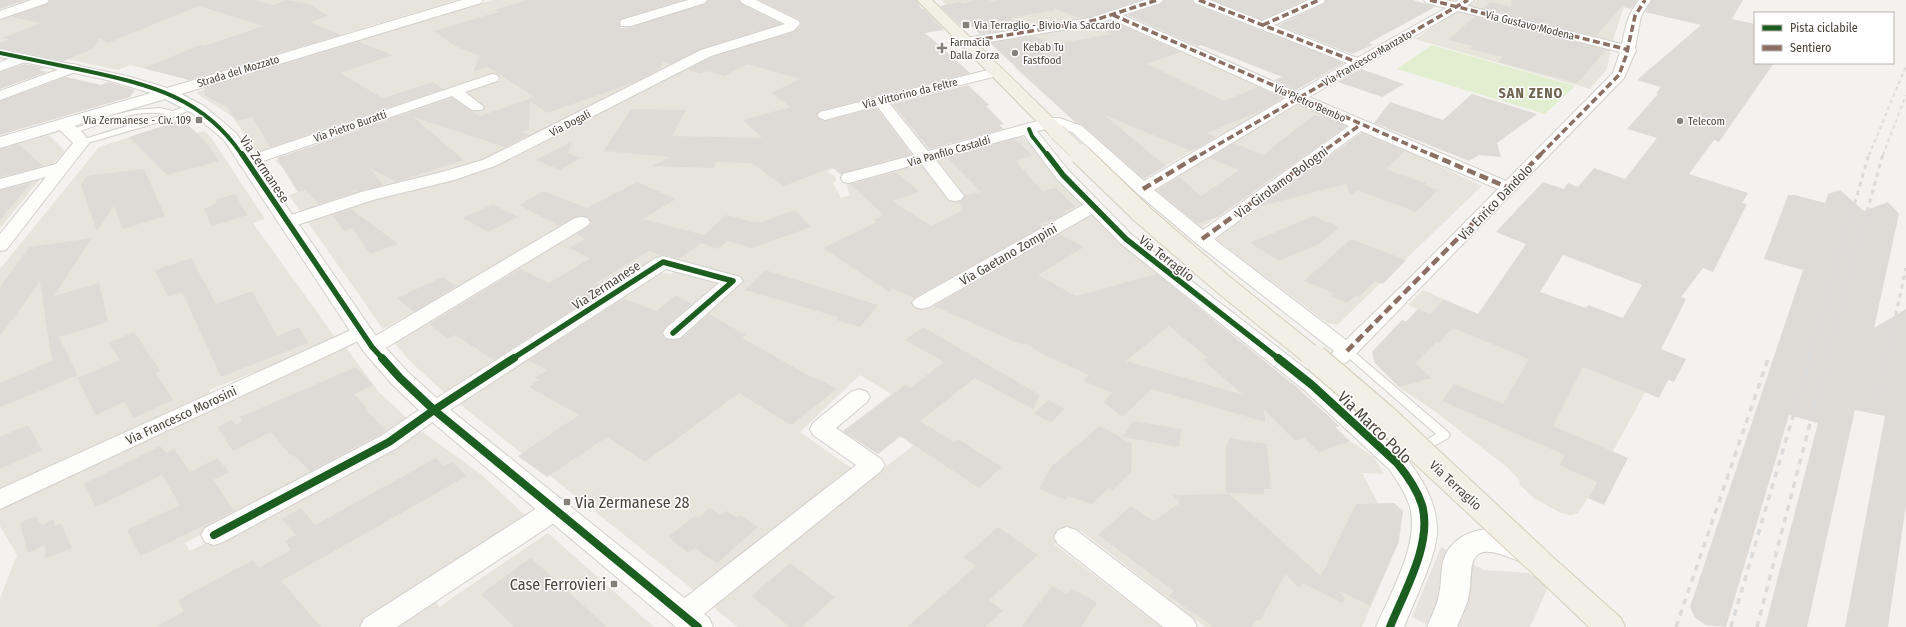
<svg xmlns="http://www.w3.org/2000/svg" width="1906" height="627" font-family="'Fira Sans Condensed',sans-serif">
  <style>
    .residential { fill: #e7e4dc }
    .green { fill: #e1eecf }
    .parking { fill: #e6e3df }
    .building { fill: #dedbd6; fill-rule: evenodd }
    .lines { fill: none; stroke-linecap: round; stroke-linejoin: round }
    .service-casing { stroke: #d2d0cb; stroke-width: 2 }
    .minor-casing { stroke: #d2d0cb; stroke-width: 2 }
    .tertiary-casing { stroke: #d2d0cb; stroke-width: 2 }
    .primary-casing { stroke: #d6cebb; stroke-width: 2 }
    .service { fill: #fdfdfc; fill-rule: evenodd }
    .minor { fill: #fdfdfc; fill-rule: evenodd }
    .tertiary { fill: #fdfdfc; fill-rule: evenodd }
    .primary { fill: #f2efe6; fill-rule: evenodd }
    .rail-far2 { stroke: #dbdbda; stroke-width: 2; stroke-dasharray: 3.5 3.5; stroke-linecap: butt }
    .rail-far1 { stroke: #dbdbda; stroke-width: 3; stroke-dasharray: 4.5 4.5; stroke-linecap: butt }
    .rail { stroke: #dbdbda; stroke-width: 3.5; stroke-dasharray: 6 6; stroke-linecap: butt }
    .primary-bridge-far2-casing { stroke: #d6cebb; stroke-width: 17; stroke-linecap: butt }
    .primary-bridge-far1-casing { stroke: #d6cebb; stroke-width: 22; stroke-linecap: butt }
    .primary-bridge-casing { stroke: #d6cebb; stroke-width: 28; stroke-linecap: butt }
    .primary-bridge-far2 { stroke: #f2efe6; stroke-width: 16 }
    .primary-bridge-far1 { stroke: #f2efe6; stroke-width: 20 }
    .primary-bridge { stroke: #f2efe6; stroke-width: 26 }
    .quiet-far1 { stroke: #8d6e63; stroke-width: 3.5; stroke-dasharray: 7 3.5; stroke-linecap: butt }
    .quiet { stroke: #8d6e63; stroke-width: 4.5; stroke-dasharray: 9 4.5; stroke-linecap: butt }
    .cycleway-far2-casing { stroke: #fff; stroke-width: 6 }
    .cycleway-far1-casing { stroke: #fff; stroke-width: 8 }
    .cycleway-casing { stroke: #fff; stroke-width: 10 }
    .cycleway-far2 { stroke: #1b5e20; stroke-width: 4 }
    .cycleway-far1 { stroke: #1b5e20; stroke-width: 5.5 }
    .cycleway { stroke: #1b5e20; stroke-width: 8 }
    .poi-dot { fill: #868178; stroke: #fff; stroke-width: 1.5 }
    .labels { text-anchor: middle; stroke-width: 3; stroke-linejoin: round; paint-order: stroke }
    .far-poi-label { font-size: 11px; fill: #4b4439; stroke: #fff; text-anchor: start }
    .far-street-label { font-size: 11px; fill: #4b4439; stroke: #fff }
    .street-label { font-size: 13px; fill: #4b4439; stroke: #fff }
    .far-district-label { font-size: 14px; font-weight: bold; letter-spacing: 1px; fill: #6e6250; stroke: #fff }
    .near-street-label { font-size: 16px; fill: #4b4439; stroke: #fff }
    .near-poi-label { font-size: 16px; fill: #4b4439; stroke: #fff; text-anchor: start }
  </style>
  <rect width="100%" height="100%" fill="#f4f2ee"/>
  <g class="residential">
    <polygon points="50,0 457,0 189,80 130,65 118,70 0,45 0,18"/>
    <polygon points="492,0 696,0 613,23 627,32 633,29 635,23 707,0 738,0 783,23 783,25 707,49 499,156 302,214 289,195 298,192 282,167 275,161 361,131 357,127 453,95 474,110 483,106 461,91 487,83 495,83 501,79 497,74 262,155 256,153 233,117 196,93 211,85"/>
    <polygon points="941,0 1142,0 1087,18 987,36 964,16 959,17"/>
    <polygon points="1206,0 1312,0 1262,21"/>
    <polygon points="1477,0 1631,0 1623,9 1612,44 1466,7"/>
    <polygon points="1458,10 1611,49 1607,69 1590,89 1415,39"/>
    <polygon points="1113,20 1286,97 1286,98 1140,180 1014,67 1020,66 1001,53 989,42"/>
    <polygon points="808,26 886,47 930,37 972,75 876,95 879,98 815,114 822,119 877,105 918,156 857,173 837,167 827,172 835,176 836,181 833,183 841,198 850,195 846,185 919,164 924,165 937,159 1018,136 1023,137 1093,213 1192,303 1304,394 1339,426 1336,427 1350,441 1374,457 1384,474 1362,473 1378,503 1394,503 1403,511 1399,542 1362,627 1205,627 1080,530 1054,544 1161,627 737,627 711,605 920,440 904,434 878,454 843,432 891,394 860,375 800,432 854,470 696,592 457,402 540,352 656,272 672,274 680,267 677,263 681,259 666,253 506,361 447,395 411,362 390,338 597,221 589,215 383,329 307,221 371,200 443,183 508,158 512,159 606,109 725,50"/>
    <polygon points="1300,103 1349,126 1201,228 1196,227 1152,191"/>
    <polygon points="182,120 197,133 204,131 210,136 265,219 253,223 335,337 276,364 209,390 212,395 0,493 0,269 99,147"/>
    <polygon points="1364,131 1482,186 1337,325 1327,323 1216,239"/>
    <polygon points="49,135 65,151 51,166 0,181 0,149"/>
    <polygon points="41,178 0,228 0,186"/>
    <polygon points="1423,290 1520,332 1586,368 1645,392 1588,498 1578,513 1571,515 1561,513 1535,499 1519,484 1520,481 1508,468 1437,413 1399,387 1375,363 1372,352 1402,320 1406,322 1418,309 1408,305"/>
    <polygon points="344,345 379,392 412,423 185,543 190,551 420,430 482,475 529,519 422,588 440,607 449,600 548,533 654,627 0,627 0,598 17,555 0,526 0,505"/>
  </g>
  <polygon class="green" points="1432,45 1575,86 1545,114 1397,69"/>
  <polygon class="parking" points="1441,547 1484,570 1529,573 1549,585 1530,627 1432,627 1412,617"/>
  <g class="building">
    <polygon points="0,0 27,0 0,9"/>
    <polygon points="50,0 253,0 274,5 286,0 310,4 328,16 310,22 341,35 189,80 144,68 200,45 204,46 264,26 199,6 108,43 100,38 93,49 63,61 0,48 0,43 10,39 2,38 42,23 11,17 47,4"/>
    <polygon points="528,0 683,0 621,19 619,23 621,28 631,27 705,4 708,0 739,0 741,4 781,24 701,49 670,64 663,62 661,68 633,83 547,113 530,101 529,129 521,132 529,135 505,147 413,117 464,160 396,182 370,168 383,185 357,192 354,190 352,193 319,204 305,190 298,192 277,158 452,98 480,116 535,97 488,67 473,72 480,56 457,47 433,31 498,12 494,10"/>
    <polygon points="759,0 916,0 922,9 924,9 944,30 925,33 970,73 819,111 816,116 825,121 876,108 911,154 843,173 841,175 832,167 784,186 751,163 716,162 714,168 652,166 670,157 604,151 631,109 686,110 672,136 762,138 743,120 791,107 771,93 800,79 747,64 724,76 707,71 701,74 688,69 712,57 793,32 801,25 800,20"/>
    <polygon points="976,0 989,0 993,2 999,0 1140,0 1090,17 1078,18 1054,8 1054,10 1009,18 1023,27 980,34 970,25 962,27 940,6 960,2 962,4"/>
    <polygon points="1164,0 1192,0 1194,4 1344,63 1296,90 1274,80 1282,77 1201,45 1197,46 1127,15 1161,4"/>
    <polygon points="1214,0 1305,0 1262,19"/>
    <polygon points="1326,0 1413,0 1435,7 1369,43 1373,45 1352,54 1278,25 1324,4"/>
    <polygon points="1512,0 1637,0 1631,9 1623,7 1624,4 1596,36 1483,8 1491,2 1511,7"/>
    <path d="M1652,0h91l-11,19 23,5v39h19l-55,79 -5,-2 -25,34 59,19 -6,10 5,1 -34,68 -10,-4 -22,29 5,2 -25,50 25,10 -12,23 -6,-2 -9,18 -76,-31 -30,59 75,32 -24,47 -16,-7 9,-16 -38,-17 6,-10 -123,-54 12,-17 49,20 26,-45 -76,-31 -14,15 -3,-1 -20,21 15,15 -32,9 -24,-24 -3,-11 30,-32 4,2 12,-13 12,5 14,-14 34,14 48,-70 -30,-12 47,-50 21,7 4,-6 10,4 16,-19 31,11 32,-41 -30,-9 31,-35 -2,-1 5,-6 -24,-7 64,-55 -56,-13zM1563,255l79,30 -19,33 -35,-13 -2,3 -46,-16z"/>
    <polygon points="1474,17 1587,45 1606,50 1577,83 1498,62 1503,57 1470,49 1473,46 1448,40"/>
    <polygon points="1111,21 1180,52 1147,64 1224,101 1258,87 1282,98 1260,111 1207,133 1217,137 1192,151 1104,115 1166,166 1144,179 1083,125 1075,122 990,43 1036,36 1050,45 1112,34 1094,26"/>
    <polygon points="359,42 393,55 340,73 383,98 433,82 443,89 270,147 252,117 236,121 227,107 204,95 205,88"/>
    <polygon points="25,64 45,68 39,70 47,72 0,89 0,72"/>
    <polygon points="1361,69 1404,84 1382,97 1338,82"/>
    <polygon points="66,77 101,85 108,82 135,90 130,97 0,135 0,101"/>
    <polygon points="968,85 989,105 986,106 1004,124 999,125 1004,129 929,149 892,104"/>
    <polygon points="1472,94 1537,114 1497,143 1501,157 1479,155 1469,161 1374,123 1390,102 1443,120"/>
    <polygon points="1314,115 1322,117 1324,116 1346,126 1218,217 1197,223 1157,190 1179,177 1201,196 1239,170 1210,158 1234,143 1263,155"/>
    <polygon points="182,120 202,138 219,161 167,175 129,137"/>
    <polygon points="1361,133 1405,151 1387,168 1388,169 1387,170 1426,183 1425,185 1438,190 1416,212 1357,190 1350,196 1346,184 1261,206"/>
    <polygon points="1015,139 1033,156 1016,161 1042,191 1056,188 1076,207 1064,211 1065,213 1053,220 1039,224 1043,226 914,298 892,288 889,292 823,248 877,222 873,220 884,215 850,184 896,172 920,192 892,201 931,226 964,210 958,202 962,201 965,195 981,192 947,157"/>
    <polygon points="571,142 568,153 581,158 560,170 536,160"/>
    <polygon points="18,144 43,166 0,177 0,149"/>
    <polygon points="144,169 165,216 123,229 114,206 97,231 81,185 87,176"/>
    <polygon points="637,182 676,199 642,219 704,235 726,215 753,222 761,222 795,210 811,227 752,248 728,241 718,249 701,243 679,259 663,255 660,255 649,251 596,283 606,288 494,360 455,335 448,339 429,324 520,269 549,283 590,258 569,248 585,239 576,234 588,227 591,223 588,217 575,217 559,226 519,205 544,191 587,208"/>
    <polygon points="31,183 0,220 0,190"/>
    <polygon points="1840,190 1864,211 1888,202 1899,214 1874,328 1906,309 1906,505 1888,627 1845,627 1885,416 1855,410 1807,627 1765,627 1818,423 1789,415 1726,627 1706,625 1695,618 1690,607 1803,270 1764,259 1788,195 1795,195 1825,203 1828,194"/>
    <polygon points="235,194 247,215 212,226 204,209 217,203 215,200"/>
    <polygon points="493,204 518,217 488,232 463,218"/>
    <polygon points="351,209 398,244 370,254 353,228 344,231 332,215"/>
    <polygon points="1313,216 1339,227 1321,243 1279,261 1250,243"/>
    <path d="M1059,234l25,13 -46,28 38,21 81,-22 142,115 40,37 -4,1 15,14 -31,11 -15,-14 -9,3 -31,-31 1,12 -113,-33 -30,28 -19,-15 9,-9 -28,-12 5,-6 -51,-23 -13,-9 -3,2 -88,-39zM1169,326l39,32 -5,2 40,35 -117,-34z"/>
    <polygon points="92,238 54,296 99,283 108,322 59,337 78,375 0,407 0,383 52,361 40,282 0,336 0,287 29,247"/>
    <polygon points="1351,239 1406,260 1383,284 1375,281 1359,297 1356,295 1347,303 1331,296 1333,293 1304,281"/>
    <polygon points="191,258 216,304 252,291 277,336 299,327 308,343 221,377 182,292 168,297 155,270"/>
    <polygon points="765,270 878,305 860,327 836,320 838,317 745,290"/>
    <polygon points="440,278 444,278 456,286 414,312 397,298"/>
    <polygon points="676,295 692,304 665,327 662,334 666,339 681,339 709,314 746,335 742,338 815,379 817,378 837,389 791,425 739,393 645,462 607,437 547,477 518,456 579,415 529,387 539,380 535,378 547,370 528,360 623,299 657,311"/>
    <polygon points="923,327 1040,395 1033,409 975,378 920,421 954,442 958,439 1002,467 979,488 900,436 878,454 843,431 905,385 910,388 944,362 905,340"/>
    <polygon points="134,332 161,371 155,373 173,400 134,418 124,402 96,415 77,378 120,360 108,343"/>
    <polygon points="356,367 373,385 354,394 367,408 365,409 386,431 310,471 292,454 290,455 271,432 233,451 217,427 232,420 236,425 242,421 240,417"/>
    <polygon points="1049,400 1065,409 1050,423 1034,413"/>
    <polygon points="1133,421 1181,429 1179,447 1123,437"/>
    <polygon points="28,425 42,450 0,469 0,437"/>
    <polygon points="1100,426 1132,444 1131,472 1112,491 1109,488 1092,504 1068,496 1066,500 1039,489 1052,466"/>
    <polygon points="1230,438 1267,444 1271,489 1264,489 1264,494 1226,493 1226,446"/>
    <polygon points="160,446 166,453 174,449 190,472 217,458 229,472 213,480 234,511 141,556 127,530 180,505 162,475 96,507 83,484"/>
    <polygon points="436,458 444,466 452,462 467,476 281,581 321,627 156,627 184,611 178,600 253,560 259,568 291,550 285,541 296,535 282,519 301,508 315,525"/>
    <polygon points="1229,494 1321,576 1356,504 1394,503 1403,511 1398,543 1370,606 1340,591 1339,592 1345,598 1342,603 1303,583 1300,588 1285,574 1260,621 1256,620 1252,627 1214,627 1169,596 1174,591 1098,535 1131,506 1153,521 1180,503 1173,495"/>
    <polygon points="710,508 721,515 727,511 737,518 740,515 758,527 717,563 695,548 689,553 668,537 695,516 698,518"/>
    <polygon points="35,516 42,525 53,519 55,526 61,523 72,548 46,558 45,545 28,553 20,523"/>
    <polygon points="998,527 1038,555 989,600 1003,611 985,627 907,627 976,566 964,557"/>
    <polygon points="531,558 607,627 514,627 481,594"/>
    <polygon points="790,563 835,597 802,627 790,627 751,596"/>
    <polygon points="1052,586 1067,594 1071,588 1097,603 1081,627 1022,627"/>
  </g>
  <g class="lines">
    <defs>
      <g id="service">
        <path d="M192,104l4,2 -1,2 -32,13 -82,24h-3v-4l88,-27c-31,-6 -63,9 -91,19h-6l-1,-2 38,-14 29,-7 25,-2 13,3z"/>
        <polygon points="1347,348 1351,349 1448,432 1450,435 1448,438 1401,466 1397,467 1393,466 1391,463 1393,460 1436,434 1343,353 1342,351 1343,349"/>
      </g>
      <g id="minor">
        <polygon points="31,0 49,0 47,3 0,19 0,11"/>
        <polygon points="688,0 707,0 705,3 631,26 621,26 620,23 621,20"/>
        <polygon points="740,0 756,0 799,21 800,24 793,31 711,56 495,166 454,180 373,200 294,226 288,227 282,226 279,222 282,218 361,192 442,172 483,160 701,50 785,24 742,3"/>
        <path d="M1145,0h18l-2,3 -38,12 174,77 50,-29 -152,-60 -2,-3h17l52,21 47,-21h16l-2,3 -49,22 83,33 89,-50 -20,-5 -2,-3h21l10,2 4,-2h15l-7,6 155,38c3,-16 6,-31 17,-44h12l-10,16 -6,32 1,2 -12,28 -270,278c-9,7 -12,12 -24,9l-4,-5 8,-9 -138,-108 -59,-50 -65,-61c-13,-4 -21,-5 -35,-1l32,40 63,64 188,145 85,77c17,21 31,44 32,71 2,24 -24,75 -33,99h-28c14,-33 46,-87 33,-123 -5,-13 -12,-24 -20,-35l-85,-79 -184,-147 -28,-29 -163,93 -7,2 -7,-2 -3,-4 3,-4 168,-94 -26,-26 -33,-44 -89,24 29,37 -3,4 -6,1 -6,-1 -28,-37 -72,20 -6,-1 -2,-4 2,-4 71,-19 -37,-49 -52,14 -5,-2 -3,-3 3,-3 176,-44 5,1 2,3 -2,3 -112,28 39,48 120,-33h11l23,8 62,55 142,-83 -175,-79 -19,6 -127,21 -5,-1 -2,-3 2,-3 5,-1 125,-20zM1458,11l162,41 -7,21 -107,108 -197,-84zM1298,103l51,23 -146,104 -49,-40zM1361,131l137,58 -90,91 -62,60 -132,-101z"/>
        <polygon points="23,54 28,55 30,58 28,61 0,71 0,62"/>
        <polygon points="73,64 78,65 80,68 78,71 0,100 0,91"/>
        <polygon points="492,74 497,75 499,78 497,81 465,92 484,107 482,110 472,110 452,96 252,165 246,167 240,165 238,162 240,159"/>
        <path d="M62,119c10,3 24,14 27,24l-83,107 -6,1v-17l46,-57 -46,12v-10l56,-15 17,-21 -19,-19 3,-3z"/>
        <polygon points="581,217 587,218 590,222 587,226 379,352 372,354 365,352 362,347 365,342 575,218"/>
        <polygon points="663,256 740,277 743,281 680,338 673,339 666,338 663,333 666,328 719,283 666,269 442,415 397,448 223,542 214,545 205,542 201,535 205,528 381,436 426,405 656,258"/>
        <polygon points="362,325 369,326 372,331 369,336 0,509 0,489"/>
        <polygon points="859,389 867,392 870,397 867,402 836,428 881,459 885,465 881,471 693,623 683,627 673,623 669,615 673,607 856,465 813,435 810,429 813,423 851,392"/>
        <polygon points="554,500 563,503 566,510 563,517 397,627 360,627 364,619 545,503"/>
        <polygon points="1067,527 1076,530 1193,619 1197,627 1163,627 1058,544 1054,537 1058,530"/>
      </g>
      <g id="tertiary">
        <polygon points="462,0 483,0 481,3 181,94 204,106 236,133 380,342 408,372 443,404 709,618 713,627 676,627 425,416 392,384 364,352 224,140 192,113 165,99 0,148 0,137 151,93 107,80 0,57 0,49 127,76 167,88"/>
        <path d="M1486,529l20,4 29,11 4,8 -4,8c-16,5 -20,-2 -35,-6 -35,-11 -27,19 -31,41 -2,11 -8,21 -12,32h-30c4,-10 10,-21 12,-32 2,-9 2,-19 3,-28 4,-24 22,-35 44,-38z"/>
      </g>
      <g id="primary">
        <polygon points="917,0 932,0 1063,128 1066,132 1063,136 1057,137 1051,136"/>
        <polygon points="1536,547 1546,551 1621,618 1625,627 1589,627 1526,567 1522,559 1526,551"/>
      </g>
    </defs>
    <use href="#service" class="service-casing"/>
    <use href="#minor" class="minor-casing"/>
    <use href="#tertiary" class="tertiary-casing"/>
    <use href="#primary" class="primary-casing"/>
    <use href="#service" class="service"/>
    <use href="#minor" class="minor"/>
    <use href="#tertiary" class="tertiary"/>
    <use href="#primary" class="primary"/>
    <g class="rail-far2">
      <polyline points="1869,155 1906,66"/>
      <polyline points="1883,155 1906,95"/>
    </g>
    <g class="rail-far1">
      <polyline points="1809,359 1869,154"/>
      <polyline points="1826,359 1883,154"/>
      <polyline points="1886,359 1906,268"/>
    </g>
    <g class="rail">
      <polyline points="1877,400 1886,358"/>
      <polyline points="1676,627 1768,359"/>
      <polyline points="1731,627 1810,358"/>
      <polyline points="1757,627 1827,358"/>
    </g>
    <defs>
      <polyline id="primary-bridge-far2" points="1057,132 1081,155"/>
      <polyline id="primary-bridge-far1" points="1080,154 1143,215 1224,285 1316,359"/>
      <polyline id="primary-bridge" points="1315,358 1385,418 1536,559"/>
    </defs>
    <use href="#primary-bridge-far2" class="primary-bridge-far2-casing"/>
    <use href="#primary-bridge-far1" class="primary-bridge-far1-casing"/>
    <use href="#primary-bridge" class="primary-bridge-casing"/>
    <use href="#primary-bridge-far2" class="primary-bridge-far2"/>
    <use href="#primary-bridge-far1" class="primary-bridge-far1"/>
    <use href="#primary-bridge" class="primary-bridge"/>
    <g class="quiet-far1">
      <polyline points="1199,0 1359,63"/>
      <polyline points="1430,0 1629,50"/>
      <polyline points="1113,15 1432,155"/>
      <polyline points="1263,25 1319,0"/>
      <polyline points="965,42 1092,21 1157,0"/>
      <polyline points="1200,155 1468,0"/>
      <polyline points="1318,155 1360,125"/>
      <polyline points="1540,155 1619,75 1626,56 1635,16 1645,0"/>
    </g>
    <g class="quiet">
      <polyline points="1430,154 1509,188"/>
      <polyline points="1143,189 1201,154"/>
      <polyline points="1202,239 1319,154"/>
      <polyline points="1347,351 1541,154"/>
    </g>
    <defs>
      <g id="cycleway-far2">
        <path d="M0,53c29,6 58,12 87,18 64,14 117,27 155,84"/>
        <polyline points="1029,129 1032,136 1047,155"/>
      </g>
      <g id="cycleway-far1">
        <polyline points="242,154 372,347 383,359"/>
        <polyline points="1047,154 1063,175 1126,239 1279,359"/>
        <polyline points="512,359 663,262 733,281 673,333"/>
      </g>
      <g id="cycleway">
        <polyline points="382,358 400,378 434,410 698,627"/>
        <path d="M1278,358l34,27 85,78c10,12 20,26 25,42 11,38 -18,87 -32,122"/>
        <polyline points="214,535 389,442 434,410 514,358"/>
      </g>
    </defs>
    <use href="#cycleway-far2" class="cycleway-far2-casing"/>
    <use href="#cycleway-far1" class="cycleway-far1-casing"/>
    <use href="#cycleway" class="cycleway-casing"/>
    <use href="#cycleway-far2" class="cycleway-far2"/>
    <use href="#cycleway-far1" class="cycleway-far1"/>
    <use href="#cycleway" class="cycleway"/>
  </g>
  <g class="poi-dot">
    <rect x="962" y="21" width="8" height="8" rx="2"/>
    <path d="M940 42h4v4h4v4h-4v4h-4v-4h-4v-4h4z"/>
    <circle cx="1015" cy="53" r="4"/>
    <rect x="195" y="116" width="8" height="8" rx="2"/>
    <circle cx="1680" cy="121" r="4"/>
    <rect x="563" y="498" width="8" height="8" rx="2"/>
    <rect x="610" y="580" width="8" height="8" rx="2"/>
  </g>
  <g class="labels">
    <g class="far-poi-label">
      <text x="974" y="29">Via Terraglio - Bivio Via Saccardo</text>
      <text x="950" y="46">Farmacia<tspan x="950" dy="13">Dalla Zorza</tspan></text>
      <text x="1023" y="51">Kebab Tu<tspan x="1023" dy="13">Fastfood</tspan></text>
      <text x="191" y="124" text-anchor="end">Via Zermanese - Civ. 109</text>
      <text x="1688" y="125">Telecom</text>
    </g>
    <g class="far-street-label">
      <text transform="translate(1530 25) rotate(14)" y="4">Via Gustavo Modena</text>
      <text transform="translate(1367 58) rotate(-30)" y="4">Via Francesco Manzato</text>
      <text transform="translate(238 71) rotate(-17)" y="4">Strada del Mozzato</text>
      <text transform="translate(910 93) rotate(-14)" y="4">Via Vittorino da Feltre</text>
      <text transform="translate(1310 103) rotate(24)" y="4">Via Pietro Bembo</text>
      <text transform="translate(570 123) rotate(-27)" y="4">Via Dogali</text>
      <text transform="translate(350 126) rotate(-19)" y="4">Via Pietro Buratti</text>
      <text transform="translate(949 151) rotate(-16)" y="4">Via Panfilo Castaldi</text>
    </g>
    <g class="street-label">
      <text transform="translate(265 169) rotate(56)" y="5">Via Zermanese</text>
      <text transform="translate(1281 182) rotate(-36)" y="5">Via Girolamo Bologni</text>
      <text transform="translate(1495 202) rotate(-46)" y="5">Via Enrico Dandolo</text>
      <text transform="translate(1008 254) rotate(-30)" y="5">Via Gaetano Zompini</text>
      <text transform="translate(1167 258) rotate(38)" y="5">Via Terraglio</text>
      <text transform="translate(606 285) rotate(-33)" y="5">Via Zermanese</text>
      <text transform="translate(181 415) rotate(-25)" y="5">Via Francesco Morosini</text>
      <text transform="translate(1456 485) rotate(43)" y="5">Via Terraglio</text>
    </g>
    <g class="far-district-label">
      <text x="1531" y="98">SAN ZENO</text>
    </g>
    <g class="near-street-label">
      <text transform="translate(1375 427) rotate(44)" y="6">Via Marco Polo</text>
    </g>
    <g class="near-poi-label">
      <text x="575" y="508">Via Zermanese 28</text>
      <text x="606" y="590" text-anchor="end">Case Ferrovieri</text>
    </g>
  </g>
  <rect x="1754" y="12" width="140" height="52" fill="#ffffff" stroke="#b7b4b0"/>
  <rect x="1762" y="25" width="20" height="6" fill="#1b5e20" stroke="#b7b4b0"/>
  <text x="1790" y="32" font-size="12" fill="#4b4439">Pista ciclabile</text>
  <rect x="1762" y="45" width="20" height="6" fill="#8d6e63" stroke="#b7b4b0"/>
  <text x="1790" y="52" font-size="12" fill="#4b4439">Sentiero</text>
</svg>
